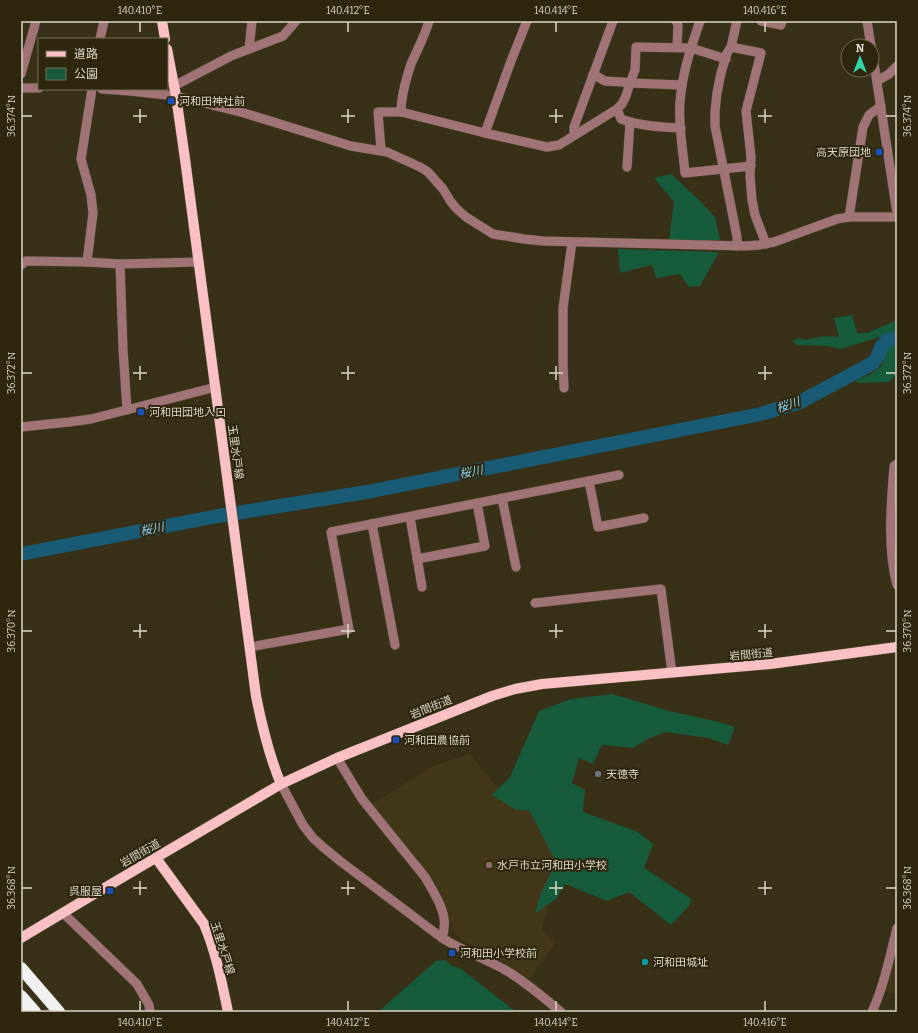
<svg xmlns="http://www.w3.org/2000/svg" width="918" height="1033" font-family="Bitter,'Noto Sans JP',serif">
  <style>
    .built { fill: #423718 }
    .green { fill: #175b3d }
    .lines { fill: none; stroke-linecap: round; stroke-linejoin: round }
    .river { stroke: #195b74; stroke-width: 14 }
    .minor-casing { stroke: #524b33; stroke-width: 10 }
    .major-casing { stroke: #524b33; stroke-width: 11 }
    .highway-casing { stroke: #524b33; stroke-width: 13 }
    .minor { stroke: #a07376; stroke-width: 9 }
    .major { stroke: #f9c1c3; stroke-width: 10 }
    .highway { stroke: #f1f1f1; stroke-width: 12 }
    .ticks { fill: none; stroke: #dcd7c8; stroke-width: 1.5 }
    .transit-dot { fill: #1a4fb4; stroke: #2e260d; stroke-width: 1.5 }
    .worship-dot { fill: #6b7280; stroke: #2e260d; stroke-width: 1.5 }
    .education-dot { fill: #8d6e63; stroke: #2e260d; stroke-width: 1.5 }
    .culture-dot { fill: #0f9aa8; stroke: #2e260d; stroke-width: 1.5 }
    .labels { text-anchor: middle; stroke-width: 4; stroke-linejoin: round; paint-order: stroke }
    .poi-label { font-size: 11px; fill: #dcd7c8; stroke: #2e260d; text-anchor: start }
    .street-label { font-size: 11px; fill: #dcd7c8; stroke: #2e260d }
    .water-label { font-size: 12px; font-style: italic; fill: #82d3f7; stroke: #2e260d }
    .neatline { fill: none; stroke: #dcd7c8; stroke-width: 1.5 }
    .ticks-label { font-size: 10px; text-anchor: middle; fill: #dcd7c8 }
  </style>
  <rect width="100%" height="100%" fill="#383017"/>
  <g class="built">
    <polygon points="470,754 511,804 520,798 554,847 557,867 542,930 556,943 529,979 489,953 461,940 454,932 445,902 434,880 372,804 435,765"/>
    <polygon points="897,953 897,995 886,991"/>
  </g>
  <g class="green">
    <polygon points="671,174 700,201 715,217 720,240 669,240 674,202 654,178"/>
    <polygon points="618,249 719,252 700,286 689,287 680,274 656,278 652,265 620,273"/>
    <polygon points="852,315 857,333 867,333 897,320 897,332 892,333 841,349 827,346 796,345 793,341 798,338 805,340 825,336 839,337 834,318"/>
    <path d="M897,343v31l-8,8 -32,1 -1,-3c8,-3 19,-7 25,-14 5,-6 1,-18 7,-21 2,-1 6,-2 9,-2z"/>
    <polygon points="612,694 673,712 715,721 735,727 728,745 708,738 665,732 648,739 633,748 602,745 593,764 579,758 572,783 585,790 583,812 638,832 653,844 644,868 691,899 690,905 671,925 629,892 607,901 565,884 556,899 535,913 541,893 556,862 529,810 516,810 492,795 510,777 539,711 571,699"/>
    <polygon points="445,960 452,966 460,968 516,1012 378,1012 436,961"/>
  </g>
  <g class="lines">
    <polyline class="river" points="21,554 218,516 367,492 761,414 800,402 873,363 878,356 881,347 887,340 897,338"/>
    <defs>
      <g id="minor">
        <polyline points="676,21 678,25 677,47"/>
        <path d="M700,21c-9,26 -18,53 -20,81 -2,23 3,48 5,71l66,-7"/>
        <polyline points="761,21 781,25 782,21"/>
        <polyline points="867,21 871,46"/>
        <polyline points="100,39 104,21"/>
        <polyline points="731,47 761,53 746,111 751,157 750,176 752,200 755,215 766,244"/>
        <polyline points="249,49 252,21"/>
        <polyline points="872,50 897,213"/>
        <polyline points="21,74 36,21"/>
        <polyline points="593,74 605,81 622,82 630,83 682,85"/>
        <polyline points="877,81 889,74 897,66"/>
        <polyline points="174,86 231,56 283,36 296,21"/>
        <polyline points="21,88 39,88"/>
        <polyline points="102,89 130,91 176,96 244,113 351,146 387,152 420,167 428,172 443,189 451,202 457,209 466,217 493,234 524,239 543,241 745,246 759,245 774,242 837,219 849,217 897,217"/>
        <path d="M617,109l4,10c19,7 39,8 60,9"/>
        <polyline points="401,112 485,133 511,61 527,21"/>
        <polyline points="485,133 547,147 559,145 617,109 622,104 626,96 630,83 635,70 636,47 691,48 726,59"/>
        <polyline points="574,135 574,127 613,21"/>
        <path d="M381,150l-3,-38h23c0,-16 5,-33 10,-48 6,-14 14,-28 18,-43"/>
        <polyline points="627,167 630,122"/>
        <polyline points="849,217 863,127 869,115 881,106"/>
        <polyline points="737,246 737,237 715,126 715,111 717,93 721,73 727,53 731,47 737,21"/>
        <polyline points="87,262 93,213 91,195 81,159 92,89"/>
        <polyline points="120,264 123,349 127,410"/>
        <polyline points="21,265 26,261 87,262 120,264 199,262"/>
        <polyline points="564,388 563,365 563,308 572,242"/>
        <polyline points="21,427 69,422 91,419 216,387"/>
        <path d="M897,464l-3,2c-3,38 -7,82 3,119"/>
        <polyline points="589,481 598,527 644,518"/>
        <polyline points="502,498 516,567"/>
        <polyline points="410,517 422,587"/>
        <polyline points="372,524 395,645"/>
        <polyline points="417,559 485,546 477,503"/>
        <polyline points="535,603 661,589 672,673"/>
        <polyline points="250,647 349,629 331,532 619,475"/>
        <path d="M337,758l25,41 63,78c8,14 22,35 19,51 0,3 -1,7 -2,10"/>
        <path d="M281,784l22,41 10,13 10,9 17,14 102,77c21,13 44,21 65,33 20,12 37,27 54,41"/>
        <polyline points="63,913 137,984 149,1005 150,1012"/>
        <path d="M872,1012c12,-26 18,-56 25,-84"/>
      </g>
      <g id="major">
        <polyline points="162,21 165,39"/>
        <path d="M167,49l9,47 9,63 71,537c6,30 13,60 25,88"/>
        <path d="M156,858l48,66c12,28 18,59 24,88"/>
        <polyline points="21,938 96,893 281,784 337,758 492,696 515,689 542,684 770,664 897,647"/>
      </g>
      <g id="highway">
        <polyline points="21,968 59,1012"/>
        <polyline points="21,996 35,1012"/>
        <polyline points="21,1010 23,1012"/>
      </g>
    </defs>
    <use href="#minor" class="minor-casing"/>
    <use href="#major" class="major-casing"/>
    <use href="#highway" class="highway-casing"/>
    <use href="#minor" class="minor"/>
    <use href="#major" class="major"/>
    <use href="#highway" class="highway"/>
  </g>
  <path class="ticks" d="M140,22v10M348,22v10M556,22v10M765,22v10M140,109v14M348,109v14M556,109v14M765,109v14M22,116h10M133,116h14M341,116h14M549,116h14M758,116h14M886,116h10M140,366v14M348,366v14M556,366v14M765,366v14M22,373h10M133,373h14M341,373h14M549,373h14M758,373h14M886,373h10M140,624v14M348,624v14M556,624v14M765,624v14M22,631h10M133,631h14M341,631h14M549,631h14M758,631h14M886,631h10M140,881v14M348,881v14M556,881v14M765,881v14M22,888h10M133,888h14M341,888h14M549,888h14M758,888h14M886,888h10M140,1001v10M348,1001v10M556,1001v10M765,1001v10"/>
  <g class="transit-dot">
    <rect x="167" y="97" width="8" height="8" rx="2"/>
    <rect x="875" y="148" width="8" height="8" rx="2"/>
    <rect x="137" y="408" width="8" height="8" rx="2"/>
    <rect x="392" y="736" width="8" height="8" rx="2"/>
    <rect x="106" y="887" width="8" height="8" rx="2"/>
    <rect x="448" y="949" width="8" height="8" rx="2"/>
  </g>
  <circle class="worship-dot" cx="598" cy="774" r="4"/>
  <circle class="education-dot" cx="489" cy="865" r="4"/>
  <circle class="culture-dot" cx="645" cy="962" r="4"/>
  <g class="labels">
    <g class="poi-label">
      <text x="179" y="105">河和田神社前</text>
      <text x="871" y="156" text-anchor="end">高天原団地</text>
      <text x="149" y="416">河和田団地入口</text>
      <text x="404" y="744">河和田農協前</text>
      <text x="606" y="778">天徳寺</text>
      <text x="497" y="869">水戸市立河和田小学校</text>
      <text x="102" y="895" text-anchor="end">呉服屋</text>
      <text x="460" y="957">河和田小学校前</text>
      <text x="653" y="966">河和田城址</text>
    </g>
    <g class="street-label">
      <text transform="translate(236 452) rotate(82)" y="4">玉里水戸線</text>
      <text transform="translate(751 654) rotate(-5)" y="4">岩間街道</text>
      <text transform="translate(431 707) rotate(-22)" y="4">岩間街道</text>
      <text transform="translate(140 853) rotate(-30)" y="4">岩間街道</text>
      <text transform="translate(223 948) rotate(72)" y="4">玉里水戸線</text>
    </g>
    <g class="water-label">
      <text transform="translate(788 405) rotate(-19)" y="4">桜川</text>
      <text transform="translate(471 472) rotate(-11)" y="4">桜川</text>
      <text transform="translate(152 529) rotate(-11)" y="4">桜川</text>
    </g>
  </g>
  <rect width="918" height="1033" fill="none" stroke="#2e260d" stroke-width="44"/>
  <rect x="38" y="38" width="130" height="52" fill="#2e260d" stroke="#746d58"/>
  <rect x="46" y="51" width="20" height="6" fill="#f9c1c3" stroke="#746d58"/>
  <text x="74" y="58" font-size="12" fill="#dcd7c8">道路</text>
  <rect x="46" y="68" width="20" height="12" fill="#175b3d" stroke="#746d58"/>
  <text x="74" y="78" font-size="12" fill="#dcd7c8">公園</text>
  <g transform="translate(860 58)"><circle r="19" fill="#2e260d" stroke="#746d58"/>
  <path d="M0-3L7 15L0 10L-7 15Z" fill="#33d4a8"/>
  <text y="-6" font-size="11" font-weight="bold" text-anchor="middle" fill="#dcd7c8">N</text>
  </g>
  <rect x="22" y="22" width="874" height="989" class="neatline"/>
  <g class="ticks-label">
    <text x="140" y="14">140.410°E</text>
    <text x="348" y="14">140.412°E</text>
    <text x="556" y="14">140.414°E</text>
    <text x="765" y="14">140.416°E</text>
    <text transform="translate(11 116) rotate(-90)" y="4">36.374°N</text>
    <text transform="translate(907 116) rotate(-90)" y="4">36.374°N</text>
    <text transform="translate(11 373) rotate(-90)" y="4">36.372°N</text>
    <text transform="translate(907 373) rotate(-90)" y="4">36.372°N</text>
    <text transform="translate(11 631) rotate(-90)" y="4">36.370°N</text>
    <text transform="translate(907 631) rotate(-90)" y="4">36.370°N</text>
    <text transform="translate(11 888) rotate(-90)" y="4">36.368°N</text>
    <text transform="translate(907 888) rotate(-90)" y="4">36.368°N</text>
    <text x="140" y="1026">140.410°E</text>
    <text x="348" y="1026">140.412°E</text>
    <text x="556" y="1026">140.414°E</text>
    <text x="765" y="1026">140.416°E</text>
  </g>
</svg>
